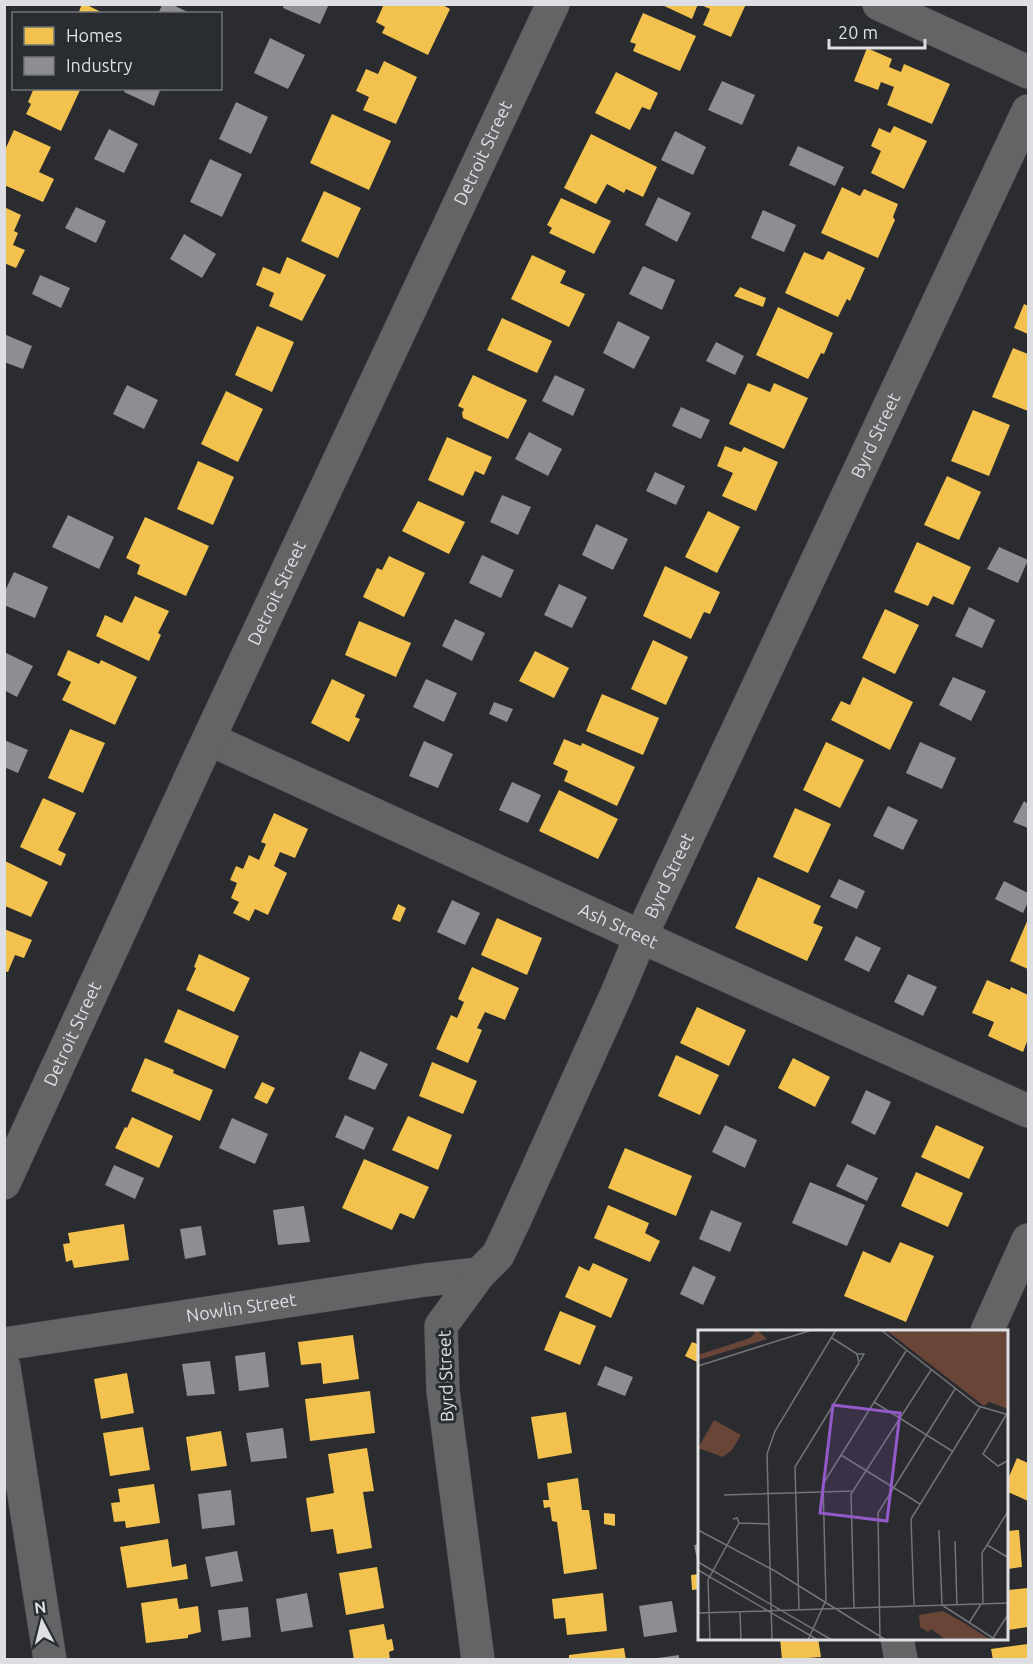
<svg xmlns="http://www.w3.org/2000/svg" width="1033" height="1664" font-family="Ubuntu,sans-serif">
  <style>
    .homes { fill: #f2c14e }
    .industry { fill: #8d8d92 }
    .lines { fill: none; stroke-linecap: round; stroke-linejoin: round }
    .minor-casing { stroke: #48494b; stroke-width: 34 }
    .minor { stroke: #636466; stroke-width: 33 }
    .labels { text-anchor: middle; stroke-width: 6; stroke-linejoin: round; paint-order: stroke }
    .street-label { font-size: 18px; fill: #dedfe2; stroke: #292c30 }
    .inset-road { fill: none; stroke: #727477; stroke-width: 1.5 }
    .view { fill: #9459c8; fill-opacity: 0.15; stroke: #9459c8; stroke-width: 3 }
    .inset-edge { fill: none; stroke: #dedfe2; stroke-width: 3 }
  </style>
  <rect width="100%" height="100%" fill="#2a2c2f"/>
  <g class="homes">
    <polygon points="82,4 85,4 105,14 78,14"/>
    <polygon points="384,4 441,4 450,9 428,55 382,33 385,27 376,22"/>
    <polygon points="660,4 698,4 692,19"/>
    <polygon points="699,4 746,4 731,37 703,25 710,9"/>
    <polygon points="643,13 696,36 680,71 633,51 636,44 630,42"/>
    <polygon points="867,48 892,59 889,67 901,72 904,64 950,84 932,124 887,105 894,87 881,82 878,90 854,81"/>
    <polygon points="384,61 417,77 396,124 363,110 369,97 356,91 366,69 378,74"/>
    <polygon points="616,72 658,93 650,110 642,107 630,130 595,113"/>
    <polygon points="34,88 81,88 61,131 26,114 31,104 28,102"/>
    <polygon points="332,114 391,141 369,190 310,163"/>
    <polygon points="894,126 927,141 904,189 871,173 881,151 871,146 879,128 890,133"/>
    <polygon points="14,130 51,147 39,172 54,179 43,202 4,185 4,152"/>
    <polygon points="591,134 657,167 643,197 626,189 624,193 607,184 596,204 564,188"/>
    <polygon points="842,187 860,196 864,189 898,204 893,217 895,220 878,258 821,233"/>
    <polygon points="324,191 361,208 338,258 301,241"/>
    <polygon points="561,198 611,221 594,254 549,233 552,228 547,225"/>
    <polygon points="4,207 21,215 14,231 18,233 13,245 25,250 16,268 4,263"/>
    <polygon points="828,251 865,268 850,301 847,299 838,317 785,293 804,252 823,260"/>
    <polygon points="532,255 566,271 560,283 585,294 569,327 511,299"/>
    <polygon points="287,257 326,275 302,321 269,306 274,293 256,285 263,267 280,274"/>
    <polygon points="740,287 766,298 763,307 734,296"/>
    <polygon points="1024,304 1028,306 1028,334 1014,328"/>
    <polygon points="778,307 833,333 824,354 821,353 808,379 756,355"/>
    <polygon points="502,318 552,341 537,373 487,350"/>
    <polygon points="257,326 294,342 272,392 235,375"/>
    <polygon points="1013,348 1028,354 1028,411 992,397"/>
    <polygon points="473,375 527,400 508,439 463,418 462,413 464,409 458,406"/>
    <polygon points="748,383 770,392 774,383 808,398 784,449 729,424"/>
    <polygon points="226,391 263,409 238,462 201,444"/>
    <polygon points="973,410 1010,425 989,476 951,461"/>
    <polygon points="447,437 492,457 484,475 475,471 463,496 428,480"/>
    <polygon points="725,446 741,452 744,447 778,462 756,511 722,496 733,473 717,466"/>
    <polygon points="198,461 234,477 213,525 177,509"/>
    <polygon points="947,476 981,492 959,540 924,525"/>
    <polygon points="418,501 465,522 449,554 402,531"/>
    <polygon points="708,511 740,527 717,573 685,557"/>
    <polygon points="145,517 209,546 186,596 137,574 140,565 126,558"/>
    <polygon points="917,542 971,567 953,605 933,596 928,606 894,592"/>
    <polygon points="389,556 425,573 404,617 363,597 377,568 382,570"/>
    <polygon points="665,566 720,592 710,614 704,612 691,639 643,616"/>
    <polygon points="135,596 169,611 158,633 161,635 149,661 96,636 105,615 122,623"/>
    <polygon points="885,609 919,625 895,674 862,658"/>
    <polygon points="359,621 411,643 396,677 345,655"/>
    <polygon points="653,640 688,657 666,705 631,689"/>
    <polygon points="68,650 99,664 101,660 137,677 115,725 62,700 71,682 57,675"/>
    <polygon points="535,651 569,668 554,698 519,681"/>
    <polygon points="863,677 913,702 890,750 831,720 841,701 850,705"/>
    <polygon points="332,679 365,695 355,717 360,719 349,742 311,723"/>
    <polygon points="602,694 659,718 643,755 586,731"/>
    <polygon points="70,729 105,743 83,793 48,778"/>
    <polygon points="564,739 581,746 582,743 635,767 617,806 564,781 568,771 553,764"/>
    <polygon points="826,742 864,760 840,808 803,790"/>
    <polygon points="559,790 618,819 598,859 539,831"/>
    <polygon points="43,798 76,813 58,850 66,854 61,866 20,847"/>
    <polygon points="795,808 831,824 808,873 773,857"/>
    <polygon points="274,813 308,829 295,858 280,852 274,866 287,873 268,915 255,909 249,921 233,913 239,902 231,898 237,883 230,880 236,866 243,869 249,855 259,860 266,844 261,842"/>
    <polygon points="5,861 48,882 31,917 5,906"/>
    <polygon points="758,877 821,906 813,923 823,927 807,961 735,928"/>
    <polygon points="398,904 406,908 400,922 392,919"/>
    <polygon points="497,918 542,938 527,975 481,955"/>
    <polygon points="1028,919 1028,969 1010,961"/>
    <polygon points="4,929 32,940 24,958 15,955 8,972 4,971"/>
    <polygon points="199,954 250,978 234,1012 186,990 196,968 194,967"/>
    <polygon points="472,967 519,988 505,1020 485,1012 477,1028 482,1030 468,1063 436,1049 451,1015 457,1018 464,1002 458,999"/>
    <polygon points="987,980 1010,990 1011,987 1028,995 1028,1039 1023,1052 988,1036 994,1022 972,1013"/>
    <polygon points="697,1007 746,1030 729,1066 680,1043"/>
    <polygon points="178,1009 239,1036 225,1069 164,1042"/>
    <polygon points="676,1055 719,1075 700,1115 658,1096"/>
    <polygon points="145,1058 174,1070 173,1073 213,1090 200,1121 131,1091"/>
    <polygon points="793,1058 830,1077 815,1107 778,1088"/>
    <polygon points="432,1062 477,1081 463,1114 419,1096"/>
    <polygon points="262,1082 275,1088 267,1104 254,1098"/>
    <polygon points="408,1116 452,1135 438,1170 392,1150"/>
    <polygon points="132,1117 173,1136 159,1168 115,1148 125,1127 127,1128"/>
    <polygon points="936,1125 984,1147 969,1179 921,1157"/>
    <polygon points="625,1148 692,1176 676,1216 608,1188"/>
    <polygon points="364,1159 429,1187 414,1219 400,1213 392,1230 342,1208"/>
    <polygon points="916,1172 963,1193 948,1227 901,1206"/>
    <polygon points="608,1205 649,1223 645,1233 660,1241 650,1262 594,1238"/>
    <polygon points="124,1224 129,1260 74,1268 72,1260 66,1262 63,1244 70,1243 68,1233"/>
    <polygon points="900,1242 934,1256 906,1322 844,1296 863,1251 890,1263"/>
    <polygon points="593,1263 628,1279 611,1318 565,1297 579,1266 589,1271"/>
    <polygon points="560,1311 596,1326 580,1365 544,1350"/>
    <polygon points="353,1335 359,1379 323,1384 321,1363 301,1365 298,1342"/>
    <polygon points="692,1342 700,1345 700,1356 697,1362 685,1356"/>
    <polygon points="127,1373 134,1413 101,1419 94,1379"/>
    <polygon points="370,1391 375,1433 310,1441 305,1399"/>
    <polygon points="566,1412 572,1453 538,1459 531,1417"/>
    <polygon points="143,1427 150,1470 110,1476 103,1433"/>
    <polygon points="221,1431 227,1466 191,1471 186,1437"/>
    <polygon points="367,1448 374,1491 363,1492 372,1548 337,1554 333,1529 311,1532 306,1498 334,1493 328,1454"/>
    <polygon points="1017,1458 1028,1463 1028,1501 1008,1492 1008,1479"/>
    <polygon points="578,1478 582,1510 589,1510 597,1569 564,1574 557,1522 552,1521 550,1507 544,1508 543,1500 549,1500 547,1483"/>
    <polygon points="154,1484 160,1523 126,1528 125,1521 114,1522 111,1503 120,1502 118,1489"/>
    <polygon points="604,1513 615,1514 615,1526 604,1524"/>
    <polygon points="1019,1530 1022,1567 1008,1569 1008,1531"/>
    <polygon points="168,1539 172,1567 186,1564 188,1579 127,1588 120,1547"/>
    <polygon points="377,1567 384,1608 346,1615 339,1573"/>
    <polygon points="700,1574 700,1589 692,1590 691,1575"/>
    <polygon points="1027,1588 1028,1627 1008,1630 1008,1590"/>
    <polygon points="603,1593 607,1631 567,1635 565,1618 554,1619 552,1599"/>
    <polygon points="177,1598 179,1609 198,1606 201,1632 188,1635 188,1638 146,1643 141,1603"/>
    <polygon points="384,1624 387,1640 392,1639 394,1650 389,1652 390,1660 354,1660 349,1630"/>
    <polygon points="780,1638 818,1638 821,1657 782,1660"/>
    <polygon points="1028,1644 1028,1660 993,1660 991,1649"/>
    <polygon points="624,1648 626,1660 569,1660 569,1655"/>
  </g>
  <g class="industry">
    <polygon points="284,4 329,4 320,24 283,8"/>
    <polygon points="162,5 173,5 192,14 158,14"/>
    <polygon points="270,38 305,55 288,89 254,73"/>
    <polygon points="722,81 755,95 742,125 708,110"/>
    <polygon points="126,88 161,88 154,106 124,92"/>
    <polygon points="236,102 268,117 251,154 219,139"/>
    <polygon points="109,129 138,144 124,173 94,159"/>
    <polygon points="675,131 706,147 693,175 661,160"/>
    <polygon points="798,146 844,167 835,186 789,165"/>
    <polygon points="210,159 242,174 222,217 190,202"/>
    <polygon points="658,197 691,213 677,242 645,225"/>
    <polygon points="76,207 106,221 96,243 65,228"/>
    <polygon points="763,210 796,225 784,252 751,238"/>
    <polygon points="184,234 216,254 202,278 170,259"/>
    <polygon points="643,266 675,280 662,310 629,294"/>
    <polygon points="40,275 70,288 61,308 32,294"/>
    <polygon points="618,321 650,337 634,369 603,353"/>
    <polygon points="4,334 32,346 23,369 4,362"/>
    <polygon points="716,342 744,356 735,375 706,361"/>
    <polygon points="555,375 585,389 573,416 542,401"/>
    <polygon points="127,385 158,400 144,429 113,414"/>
    <polygon points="681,407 710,420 701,439 672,426"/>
    <polygon points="529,432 562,449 548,476 515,459"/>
    <polygon points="655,472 685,486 676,505 646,491"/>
    <polygon points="502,495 531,507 518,535 490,522"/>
    <polygon points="68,515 114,537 99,569 52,547"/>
    <polygon points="596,524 628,539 613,570 582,555"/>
    <polygon points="999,547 1028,560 1018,583 987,569"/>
    <polygon points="482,555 514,570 501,598 469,583"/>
    <polygon points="14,572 48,587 35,618 4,605 4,593"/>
    <polygon points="559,584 587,597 572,628 544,615"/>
    <polygon points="969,607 995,620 982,648 955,636"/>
    <polygon points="455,619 485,633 472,661 442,646"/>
    <polygon points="4,652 33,666 17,697 4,690"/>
    <polygon points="953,677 986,691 971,721 939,705"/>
    <polygon points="426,679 457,693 444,722 413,707"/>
    <polygon points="494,702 513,709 507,722 489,714"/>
    <polygon points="4,740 28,750 18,773 4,767"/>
    <polygon points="424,741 453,754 438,788 409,776"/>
    <polygon points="920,742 956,758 942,789 906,773"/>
    <polygon points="512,782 541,795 528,823 499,810"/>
    <polygon points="1024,801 1028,804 1028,828 1013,822"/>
    <polygon points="888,806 918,820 903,850 873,836"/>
    <polygon points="839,879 865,891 857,909 830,897"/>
    <polygon points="1004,881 1028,893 1028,902 1023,913 995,899"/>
    <polygon points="452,900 480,913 465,945 437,932"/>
    <polygon points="856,936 881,948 869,972 844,960"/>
    <polygon points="908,974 937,987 923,1016 894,1002"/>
    <polygon points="360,1051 388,1064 375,1090 348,1079"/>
    <polygon points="866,1090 891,1102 875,1135 851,1123"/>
    <polygon points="345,1115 374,1128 364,1150 335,1137"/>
    <polygon points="232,1118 268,1134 255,1164 219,1148"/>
    <polygon points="725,1125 757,1140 745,1168 712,1152"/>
    <polygon points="847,1164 878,1178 867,1201 836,1186"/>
    <polygon points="114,1165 144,1178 135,1199 105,1185"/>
    <polygon points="810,1182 865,1205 847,1246 792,1223"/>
    <polygon points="304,1206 310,1242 278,1245 273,1210"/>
    <polygon points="711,1210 742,1223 730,1252 699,1239"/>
    <polygon points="201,1226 206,1255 185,1259 180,1229"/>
    <polygon points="693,1266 716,1277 703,1305 680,1294"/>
    <polygon points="265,1352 269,1387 239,1391 235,1356"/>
    <polygon points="210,1361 215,1394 187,1396 182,1364"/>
    <polygon points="605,1366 633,1377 625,1396 597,1385"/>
    <polygon points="283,1428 287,1458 251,1462 246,1433"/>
    <polygon points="231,1490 235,1525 202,1529 198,1494"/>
    <polygon points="700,1544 700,1569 699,1569 694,1545"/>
    <polygon points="237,1551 243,1581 211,1587 205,1557"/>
    <polygon points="307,1593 313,1627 281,1632 276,1599"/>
    <polygon points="672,1601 677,1632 644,1637 639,1606"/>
    <polygon points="248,1607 251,1637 222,1641 218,1610"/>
    <polygon points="679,1655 679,1660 658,1660 658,1658"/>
  </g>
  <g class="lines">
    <defs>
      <g id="minor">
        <polyline points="879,4 1028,72"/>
        <path id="s1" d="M209,739l470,215 349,157"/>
        <path id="s2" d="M4,1183l197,-428 352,-751"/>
        <polyline points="987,1331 1028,1240"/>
        <path id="s3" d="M4,1344l421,-64 54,-6"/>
        <polyline points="4,1367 50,1660"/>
        <polyline points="897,1638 901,1660"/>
        <path id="s4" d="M478,1660l-35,-269 -2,-65 38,-52 19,-19 17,-36 102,-226 24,-57 387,-825"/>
      </g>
    </defs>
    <use href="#minor" class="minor-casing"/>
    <use href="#minor" class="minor"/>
  </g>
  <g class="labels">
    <g class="street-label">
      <text dy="6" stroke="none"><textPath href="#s2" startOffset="1136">Detroit Street</textPath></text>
      <text dy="6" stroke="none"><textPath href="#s4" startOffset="1330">Byrd Street</textPath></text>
      <text dy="6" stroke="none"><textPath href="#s2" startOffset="650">Detroit Street</textPath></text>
      <text dy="6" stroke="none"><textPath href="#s4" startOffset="844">Byrd Street</textPath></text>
      <text dy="6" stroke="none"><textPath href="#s1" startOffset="450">Ash Street</textPath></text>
      <text dy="6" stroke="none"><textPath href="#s2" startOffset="164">Detroit Street</textPath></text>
      <text dy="6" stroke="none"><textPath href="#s3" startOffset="240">Nowlin Street</textPath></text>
      <text transform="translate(446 1376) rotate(-92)" y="6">Byrd Street</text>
    </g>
  </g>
  <g transform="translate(698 1330)">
    <rect width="310" height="310" fill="#2a2c2f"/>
    <path d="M53,0h6l10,9 -69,21v-5l52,-17 5,-5zM188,0h122v79l-19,-7 -5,4zM16,90l27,15 -9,15 -9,7 -25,-9zM245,281l23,13 25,16h-45l-15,-11 -3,3 -8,-5 -1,-12z" fill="#694538"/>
    <path class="inset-road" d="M183,0l97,76 31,9M134,8l25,16h7l-4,7M0,36l114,-36M176,72l78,49M308,85l-23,39 15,12 11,-6M143,125l79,49M26,165l130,-4M35,189l4,-1 2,5 29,1M0,200l77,41 111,69M241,200l3,75 54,35M257,211l2,64M289,215l22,13M0,232l134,78M0,240l120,70M285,273l-1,-50 27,-43M216,275l-3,-86 69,-112M156,278l-3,-114 80,-124M101,279l-4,-142 64,-104 -2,-9M42,281l1,29M0,283l311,-10M271,293l12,-19M295,308l16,-25M12,310l-2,-60 31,-57M74,310l-5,-186 8,-23 61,-101M110,310l18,-40 -3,-116 83,-133M182,310l-2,-127 77,-124"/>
    <path class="view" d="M135,75l67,8 -13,108 -67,-8z"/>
    <rect width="310" height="310" class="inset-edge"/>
  </g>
  <rect width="1033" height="1664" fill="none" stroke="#dedfe2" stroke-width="12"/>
  <rect x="12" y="12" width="210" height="78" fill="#292c30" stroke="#717477" stroke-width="1.5"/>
  <rect x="24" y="27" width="30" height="18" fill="#f2c14e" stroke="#717477" stroke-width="1.5"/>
  <text x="66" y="42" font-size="18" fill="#dedfe2">Homes</text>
  <rect x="24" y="57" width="30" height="18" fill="#8d8d92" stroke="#717477" stroke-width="1.5"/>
  <text x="66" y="72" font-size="18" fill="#dedfe2">Industry</text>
  <g transform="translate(42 1622) rotate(353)" stroke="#292c30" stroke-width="4.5" paint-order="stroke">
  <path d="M0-4.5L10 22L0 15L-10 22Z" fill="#dedfe2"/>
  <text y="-9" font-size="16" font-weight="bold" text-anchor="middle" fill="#dedfe2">N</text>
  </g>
  <path d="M829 39v9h96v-9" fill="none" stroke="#dedfe2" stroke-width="3"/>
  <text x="838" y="39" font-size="18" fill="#dedfe2" stroke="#292c30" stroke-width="4.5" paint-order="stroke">20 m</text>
</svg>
